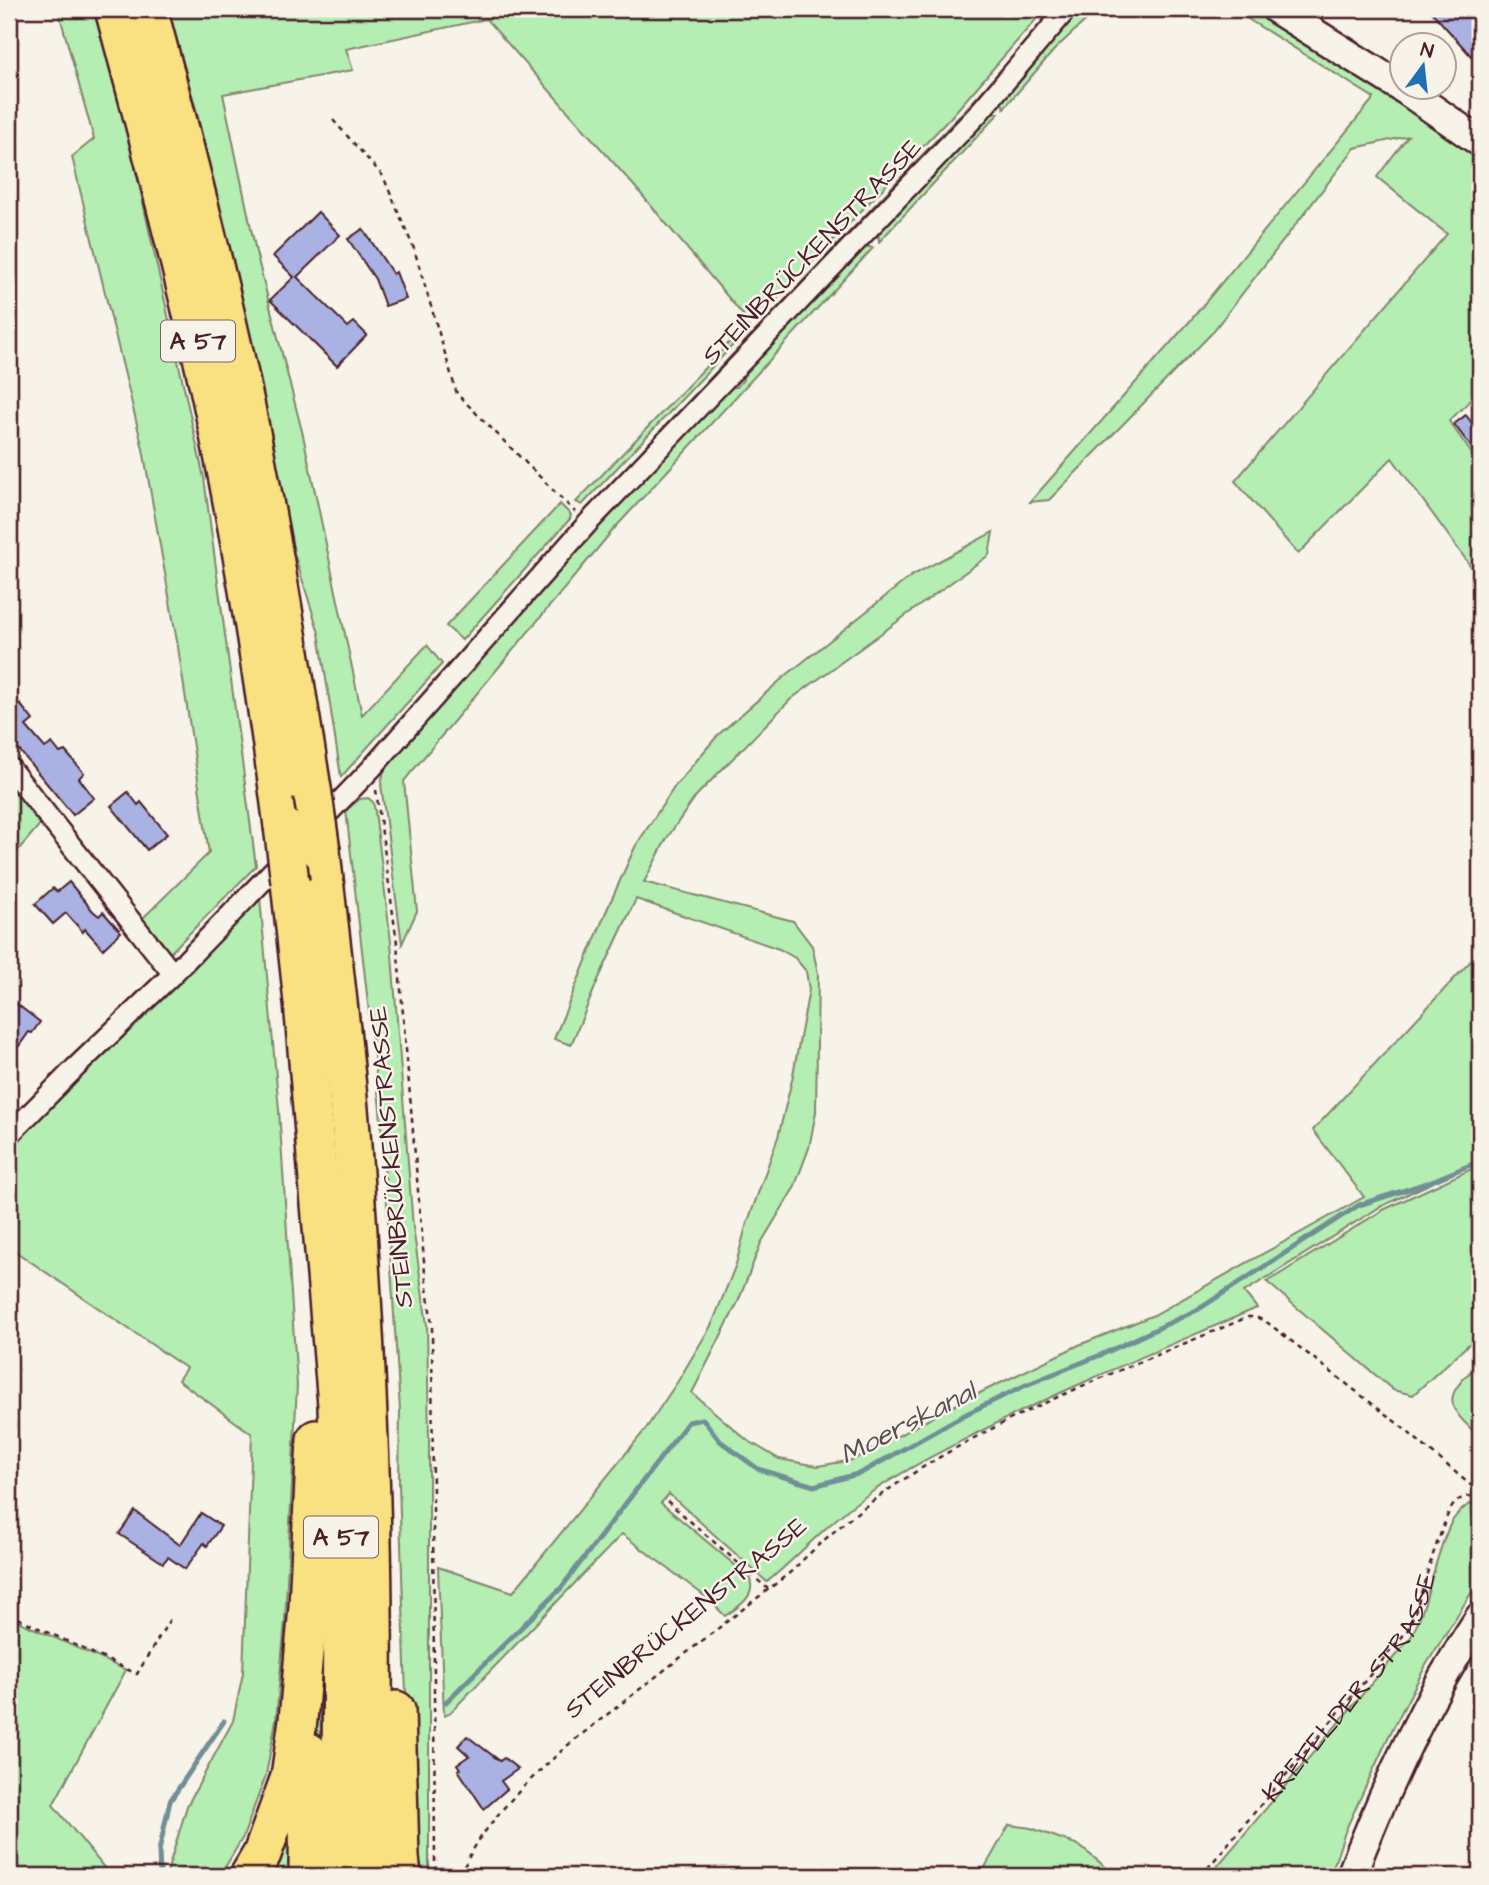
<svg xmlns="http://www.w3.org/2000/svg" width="1489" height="1885" font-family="'Architects Daughter',sans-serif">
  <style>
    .green { fill: #b5eeb2; stroke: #80866e; stroke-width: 2 }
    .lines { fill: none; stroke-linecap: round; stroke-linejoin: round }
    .stream { stroke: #6f8f97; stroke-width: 5 }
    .building { fill: #a9b2e3; stroke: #4a1f2b; stroke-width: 2 }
    .street-casing { stroke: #4a1f2b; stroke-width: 24 }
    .secondary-casing { stroke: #4a1f2b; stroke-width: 33 }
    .highway-casing { stroke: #4a1f2b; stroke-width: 42 }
    .path { stroke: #4a1f2b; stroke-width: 2.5; stroke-dasharray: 5 5; stroke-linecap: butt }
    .street { stroke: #f7f3e8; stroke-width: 19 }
    .secondary { stroke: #f7f3e8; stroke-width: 28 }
    .highway { stroke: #f9e181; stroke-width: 37 }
    .highway-bridge-casing { stroke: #4a1f2b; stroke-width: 42; stroke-linecap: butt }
    .highway-bridge { stroke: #f9e181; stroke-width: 37 }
    .labels { text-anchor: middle; stroke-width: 5; stroke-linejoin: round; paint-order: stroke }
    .shield { fill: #f7f3e8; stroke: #7e5f64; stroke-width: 2 }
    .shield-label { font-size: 24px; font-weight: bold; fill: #4a1f2b }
    .street-label { font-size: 26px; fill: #4a1f2b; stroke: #f7f3e8 }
    .water-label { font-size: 28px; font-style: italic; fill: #594e58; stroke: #f7f3e8 }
  </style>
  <rect width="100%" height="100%" fill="#f7f3e8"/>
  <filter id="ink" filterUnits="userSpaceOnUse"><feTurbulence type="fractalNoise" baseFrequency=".0143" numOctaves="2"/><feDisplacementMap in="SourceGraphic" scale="14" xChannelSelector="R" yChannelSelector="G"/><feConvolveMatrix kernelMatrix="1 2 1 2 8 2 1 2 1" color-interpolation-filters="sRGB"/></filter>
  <g filter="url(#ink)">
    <g class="green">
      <polygon points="58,9 93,9 120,99 204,478 256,866 171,952 166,952 141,920 209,853 178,647 143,449 72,157 94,139"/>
      <polygon points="168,9 1045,9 950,118 758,319 753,316 749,322 636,188 486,19 346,49 353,70 223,94 256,252 303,435 362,715 427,645 442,664 341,777 319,633 293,550 259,379 228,243 196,109"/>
      <polygon points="1080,9 1098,9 1055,49 1004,108 1001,100"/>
      <polygon points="1232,9 1252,9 1371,82 1480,156 1480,391 1449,421 1480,465 1480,579 1392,458 1298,554 1235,481 1447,234 1377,177 1408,136 1355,148 1211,334 1049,500 1030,502 1190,321 1374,98"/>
      <polygon points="1028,39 1030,42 973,108 768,323 764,322 978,96"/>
      <polygon points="990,111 999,113 879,242 878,230"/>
      <polygon points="862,245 873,248 613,530 404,781 417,911 402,944 381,784 384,770 599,524 728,387 737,387 743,380 743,371"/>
      <polygon points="746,325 749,328 582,505 576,502"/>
      <polygon points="751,335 754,338 594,506 588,508"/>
      <polygon points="560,504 571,515 570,519 462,640 446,626"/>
      <path d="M993,532l-4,23 -198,144 -95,97 -29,42 -23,44 149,39 19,25 6,27 -2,139 -7,36 -15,40 -33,55 -23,59 -46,91 55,47 32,19 39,7 35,-6 108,-58 118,-57 75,-30 210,-118 -51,-67 167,-179v209l-100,47 -136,85 13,16c-93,40 -188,78 -278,124 -39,20 -79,40 -116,66 -35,24 -63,57 -96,84l-98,-88 -8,9 88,74c9,19 -11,30 -24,39l-19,-19 -84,-63 -173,180 -5,2 -6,-149 75,25 132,-162 33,-49 34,-57 24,-60 9,-34 33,-93 14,-57 17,-90 -3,-19 -11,-13 -16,-9 -143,-50 -38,81 -27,65 -17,-6 52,-127 29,-65 40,-61 43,-51 66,-58 127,-101z"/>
      <polygon points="9,780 42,822 9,861"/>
      <polygon points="368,798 373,802 375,811 391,942 413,1227 427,1325 429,1440 429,1876 412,1876 399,1484 400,1410 387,1204 380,1109 346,810 360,799"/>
      <polygon points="260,898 279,1110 297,1385 285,1621 276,1720 266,1775 243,1837 220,1876 166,1876 187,1806 233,1721 243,1673 252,1434 178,1380 186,1368 9,1247 9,1148 31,1124"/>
      <polygon points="1480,1165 1480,1334 1413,1395 1393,1390 1267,1282 1383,1210"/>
      <path d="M1480,1362v75c-38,-34 -36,-40 0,-75z"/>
      <path d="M1469,1504h11v75l-54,86 -38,73 -42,91 -16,47h-121l202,-239c19,-36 22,-77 39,-112 4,-9 11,-15 19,-21z"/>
      <polygon points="320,1564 321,1799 315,1782"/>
      <polygon points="9,1617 126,1670 53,1805 111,1876 9,1876"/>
      <polygon points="293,1790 293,1876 255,1876"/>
      <polygon points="1009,1825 1031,1828 1078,1845 1117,1876 980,1876"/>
    </g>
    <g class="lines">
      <g class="stream">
        <polyline points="446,1702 561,1588 688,1422 703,1419 720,1441 758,1469 814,1486 861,1473 962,1416 1026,1385 1103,1354 1199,1309 1359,1205 1427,1183 1480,1161"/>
        <polyline points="160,1876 159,1851 170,1801 224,1721"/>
      </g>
    </g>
    <g class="building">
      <polygon points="1429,9 1472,9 1480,18 1480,50 1472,57"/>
      <polygon points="318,212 340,235 297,277 348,327 354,322 367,335 337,366 270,300 294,277 273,256"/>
      <polygon points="363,229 393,274 396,272 406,299 385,306 375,279 348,239"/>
      <polygon points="1466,415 1480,434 1480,459 1454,424"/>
      <polygon points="20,704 33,720 26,726 45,748 52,743 60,753 65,751 84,773 79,778 94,798 73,815 9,738 9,713"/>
      <polygon points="128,792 138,805 141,802 167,834 147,850 111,806"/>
      <polygon points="69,882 93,911 99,916 103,912 121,932 103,949 85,929 83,932 66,913 53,924 35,904 53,888 57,892"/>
      <polygon points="9,998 40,1022 32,1033 29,1032 9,1060"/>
      <polygon points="135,1511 180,1545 201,1513 221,1526 207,1546 204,1543 185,1569 168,1557 163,1563 119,1534"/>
      <polygon points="467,1736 500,1761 504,1758 518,1769 501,1781 507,1789 484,1809 458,1770 460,1769 457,1764 469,1756 458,1746"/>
    </g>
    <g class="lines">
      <defs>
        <g id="street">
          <polyline points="9,767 173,974"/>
          <polyline points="315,827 371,769 587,524 976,116 1067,9"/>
          <polyline points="9,1135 76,1067 173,974 287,856"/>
        </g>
        <g id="secondary">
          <polyline points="1276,9 1407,91 1480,142"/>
          <path d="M1351,1876c35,-90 75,-178 129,-259"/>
        </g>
        <g id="highway">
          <path d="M114,9c34,126 67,252 95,379 32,145 55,292 74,438"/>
          <path d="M148,9c33,122 65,245 92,370 29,137 51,277 73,416"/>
          <path d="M321,851c10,98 24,196 31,295 18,242 28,487 16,730"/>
          <polyline points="290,882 303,1002 337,1405 342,1560 341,1812 337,1876"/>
          <polyline points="396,1710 400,1857 402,1876"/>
          <polyline points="249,1876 262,1854 290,1777 298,1720 308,1607 316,1439"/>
          <polyline points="308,1876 309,1752"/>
        </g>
      </defs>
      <use href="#street" class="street-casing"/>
      <use href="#secondary" class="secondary-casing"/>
      <use href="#highway" class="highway-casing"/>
      <g class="path">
        <polyline points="333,120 383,176 414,249 457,394 575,512"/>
        <polyline points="376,790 397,943 425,1273 432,1325 435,1865 437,1873 441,1876"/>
        <polyline points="667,1501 768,1589"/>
        <polyline points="9,1614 137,1674 170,1619"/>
        <path d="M460,1876c21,-52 66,-93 108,-131l224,-174c123,-128 296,-186 456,-254h8l12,6 129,100 83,70"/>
        <path id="s1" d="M1201,1876l206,-245c14,-30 20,-63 32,-93 4,-10 7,-22 13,-31 7,-10 17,-13 28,-10"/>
      </g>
      <use href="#street" class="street"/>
      <use href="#secondary" class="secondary"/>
      <use href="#highway" class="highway"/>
      <defs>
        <g id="highway-bridge">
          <polyline points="313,795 321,851"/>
          <polyline points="283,826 290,882"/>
        </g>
      </defs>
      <use href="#highway-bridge" class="highway-bridge-casing"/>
      <use href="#highway-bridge" class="highway-bridge"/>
    </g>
  </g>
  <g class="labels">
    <g class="shield">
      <rect x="161" y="320.5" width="74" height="41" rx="5"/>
      <rect x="304" y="1516.5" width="74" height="41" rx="5"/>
    </g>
    <g class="shield-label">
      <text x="198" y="349">A 57</text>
      <text x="341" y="1545">A 57</text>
    </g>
    <g class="street-label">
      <text transform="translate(811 251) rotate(-46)" y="9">STEINBRÜCKENSTRASSE</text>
      <text transform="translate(390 1157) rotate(-95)" y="9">STEINBRÜCKENSTRASSE</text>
      <text transform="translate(685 1617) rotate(-39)" y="9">STEINBRÜCKENSTRASSE</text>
      <text dy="9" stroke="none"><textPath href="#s1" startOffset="242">KREFELDER STRASSE</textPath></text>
    </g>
    <g class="water-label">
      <text transform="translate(907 1422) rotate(-27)" y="10">Moerskanal</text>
    </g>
  </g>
  <rect width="1489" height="1885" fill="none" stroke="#f7f3e8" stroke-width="35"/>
  <rect x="18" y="18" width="1454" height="1850" fill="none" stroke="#4a1f2b" stroke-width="2.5" filter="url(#ink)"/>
  <g transform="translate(1423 66) rotate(15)"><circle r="33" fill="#f7f3e8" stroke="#b29e9c" stroke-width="2"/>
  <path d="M0-5L12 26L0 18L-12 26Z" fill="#1f6fb2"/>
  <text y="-10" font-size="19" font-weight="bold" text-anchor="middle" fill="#4a1f2b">N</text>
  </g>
</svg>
